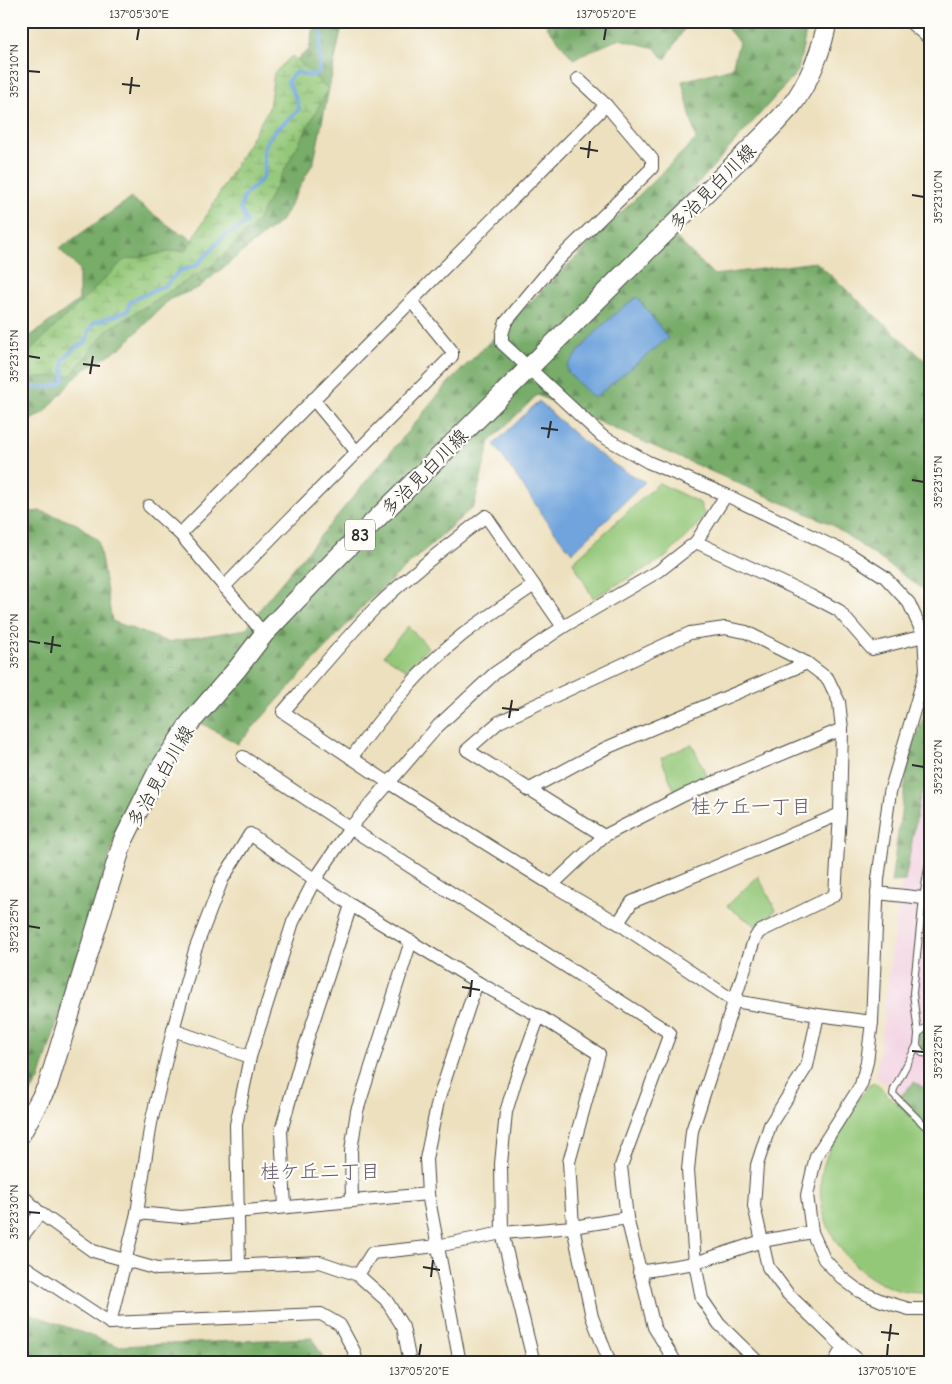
<svg xmlns="http://www.w3.org/2000/svg" width="952" height="1384" font-family="'Comic Neue','Klee One',sans-serif">
  <style>
    .built { fill: #f2cfe1 }
    .green { fill: #94c879; stroke: #607a52 }
    .forest { fill: url(#forest-firs); stroke: #516c4a }
    .wetland { fill: url(#wetland-marsh); stroke: #607a52 }
    .water { fill: #71a4dd; stroke: #4e6884 }
    .lines { fill: none; stroke-linecap: round; stroke-linejoin: round }
    .stream { stroke: #71a4dd; stroke-width: 4 }
    .service-casing { stroke: #484641; stroke-width: 8 }
    .minor-casing { stroke: #484641; stroke-width: 14 }
    .tertiary-casing { stroke: #484641; stroke-width: 17 }
    .primary-casing { stroke: #484641; stroke-width: 21 }
    .service { stroke: #fff; stroke-width: 6 }
    .minor { stroke: #fff; stroke-width: 12 }
    .tertiary { stroke: #fff; stroke-width: 15 }
    .primary { stroke: #fff; stroke-width: 19 }
    .ticks { fill: none; stroke: #2b2b2b; stroke-width: 2 }
    .labels { text-anchor: middle; stroke-width: 4.5; stroke-linejoin: round; paint-order: stroke }
    .shield { fill: #fdfcf7; stroke: #6a6a68; stroke-width: 1 }
    .shield-label { font-size: 18px; font-weight: bold; fill: #2b2b2b }
    .street-label { font-size: 19px; fill: #2b2b2b; stroke: #fdfcf7 }
    .neighbourhood-label { font-size: 20px; fill: #635b6b; stroke: #fdfcf7 }
    .neatline { fill: none; stroke: #2b2b2b; stroke-width: 2 }
    .ticks-label { font-size: 12px; text-anchor: middle; fill: #2b2b2b }
  </style>
  <defs>
    <pattern id="forest-firs" width="22" height="20" patternUnits="userSpaceOnUse" patternTransform="scale(1.25)"><rect width="22" height="20" fill="#77ac69"/><path d="M5 1l3.5 6h-7zM16 11l3.5 6h-7z" fill="#628c57"/></pattern>
    <pattern id="wetland-marsh" width="20" height="14" patternUnits="userSpaceOnUse" patternTransform="scale(1.25)"><rect width="20" height="14" fill="#94c879"/><path d="M1 5h8M5 5V1M11 12h8M15 12V8" fill="none" stroke="#79a363"/></pattern>
  </defs>
  <rect width="100%" height="100%" fill="#fdfcf7"/>
  <filter id="ink" filterUnits="userSpaceOnUse"><feTurbulence type="fractalNoise" baseFrequency=".02" numOctaves="2"/><feDisplacementMap in="SourceGraphic" scale="10" xChannelSelector="R" yChannelSelector="G"/><feConvolveMatrix kernelMatrix="1 2 1 2 8 2 1 2 1" color-interpolation-filters="sRGB"/></filter>
  <filter id="wash" filterUnits="userSpaceOnUse"><feTurbulence type="fractalNoise" baseFrequency=".0096" numOctaves="4" result="noise"/><feDisplacementMap in="SourceGraphic" scale="20" xChannelSelector="R" yChannelSelector="G"/><feGaussianBlur stdDeviation="1.12" result="paint"/><feColorMatrix in="noise" values="0 0 0 0 0 0 0 0 0 0 0 0 0 0 0 0 0 1.4 0 .05"/><feComposite in="paint" operator="in"/></filter>
  <g filter="url(#wash)">
    <rect width="100%" height="100%" fill="#ede0be"/>
    <polygon class="built" points="931,758 931,1117 876,1076 898,904 918,780"/>
    <g class="green">
      <polygon points="659,483 700,503 705,517 666,557 593,598 573,562"/>
      <polygon points="408,626 428,647 406,670 384,655"/>
      <polygon points="692,744 707,777 674,790 661,758"/>
      <polygon points="758,876 776,910 757,927 727,906"/>
      <path d="M875,1083l56,53v157c-14,0 -28,0 -42,-6 -46,-19 -80,-72 -65,-123 8,-29 28,-54 45,-79z"/>
    </g>
    <g class="forest">
      <polygon points="315,21 343,21 314,161 282,220 198,288 170,299 122,347 79,373 46,411 21,426 21,343 79,300 79,269 59,249 131,198 175,230 199,243 283,114 278,74 309,50"/>
      <polygon points="543,21 689,21 665,60 655,48 619,39 573,59"/>
      <polygon points="721,21 808,21 798,71 662,224 714,275 816,262 931,366 931,603 927,592 831,524 537,395 490,441 474,506 369,600 238,744 187,715 115,839 39,1080 21,1107 21,513 41,511 77,524 98,540 112,621 168,642 246,629 266,601 449,382 696,139 682,81 732,68 739,42"/>
      <polygon points="931,696 931,775 920,797 905,881 891,882 909,758"/>
      <polygon points="931,1028 931,1054 922,1053 918,1034"/>
      <polygon points="914,1082 931,1092 931,1136 895,1102"/>
      <polygon points="21,1310 118,1346 312,1338 326,1363 21,1363"/>
    </g>
    <polygon class="wetland" points="292,56 328,89 257,221 214,264 107,330 71,375 21,378 21,364 29,352 124,260 187,249 269,108 274,73"/>
    <g class="water">
      <path d="M637,297l31,41 -74,60 -25,-24 -2,-8c22,-27 41,-49 70,-69z"/>
      <path d="M539,401c33,31 65,62 106,81l-73,71 -21,-26 -57,-83z"/>
    </g>
    <g class="lines">
      <path class="stream" d="M21,387c15,-1 31,3 43,-6l-1,-21 11,-12 12,-6 3,-11 5,-8 33,-12 4,-10 35,-16 13,-14 18,-6 27,-29 17,-9 6,-5 -7,-14c2,-5 3,-11 7,-15 5,-5 13,-10 16,-16 5,-10 -2,-21 2,-31 7,-19 23,-23 34,-37l-3,-11 -8,-15 3,-7 6,-4 12,4 9,-3 3,-8 -2,-14 5,-30"/>
    </g>
  </g>
  <g filter="url(#ink)">
    <g class="lines">
      <defs>
        <g id="service">
          <polyline points="931,1028 925,1028 918,1034 917,1045 894,1089 893,1094 931,1132"/>
          <polyline points="918,1034 913,993 923,898 931,850"/>
          <polyline points="917,1045 922,1053 931,1054"/>
        </g>
        <g id="minor">
          <polyline points="578,79 606,105 652,159 652,168 556,262 506,322 502,334 502,343 602,436 648,462 726,495 851,555 885,577 909,603 924,636 926,670 890,792 878,879 872,1022 867,1062 861,1085 816,1156 807,1195 812,1232 824,1259 842,1278 859,1291 882,1301 909,1309 931,1309"/>
          <polyline points="313,399 356,451"/>
          <polyline points="149,506 180,534 264,634"/>
          <polyline points="180,534 606,105"/>
          <polyline points="696,542 811,596 838,610 872,649 924,636"/>
          <polyline points="224,587 286,523 452,356 452,351 411,301"/>
          <path d="M563,627l-77,-111c-39,30 -77,59 -112,93 -32,33 -61,68 -91,103l106,71 163,102 66,38 116,78 84,14 54,7"/>
          <polyline points="243,757 350,828 670,1033 621,1166 627,1218 654,1327 676,1363"/>
          <path d="M351,758c33,-44 67,-88 110,-122 23,-18 49,-34 73,-51"/>
          <polyline points="528,790 606,748 807,663"/>
          <polyline points="604,836 467,750 499,722 690,633 725,628 746,632 807,663 828,679 839,702 842,729 840,814 835,895 759,932 754,940 692,1131 688,1170 695,1263 702,1299 719,1324 759,1363"/>
          <polyline points="552,885 604,836 684,795 842,729"/>
          <polyline points="877,893 923,898"/>
          <polyline points="618,923 632,902 840,814"/>
          <polyline points="818,1015 807,1066 770,1125 757,1165 754,1206 768,1267 788,1294 843,1347 862,1363"/>
          <polyline points="173,1030 250,1057"/>
          <polyline points="21,1194 40,1213 93,1251 157,1269 320,1262 358,1275 386,1300 403,1327 410,1363"/>
          <polyline points="352,1201 351,1151 357,1111 411,941"/>
          <polyline points="285,1207 281,1131 302,1056 351,905"/>
          <polyline points="137,1213 181,1217 428,1194"/>
          <polyline points="21,1238 40,1213"/>
          <polyline points="21,1264 110,1323 321,1314 340,1325 354,1351 357,1363"/>
          <polyline points="239,1265 236,1125 250,1057 293,922 314,881 350,828 438,726 495,673 563,627 659,571 696,542 726,495"/>
          <polyline points="639,1272 695,1263 762,1241 812,1232"/>
          <polyline points="358,1275 372,1253 437,1246 502,1233 573,1227 627,1218"/>
          <polyline points="110,1323 137,1213 151,1123 173,1030 195,950 222,880 250,834 351,905 477,982 539,1016 599,1054 569,1162 573,1227 592,1317 610,1363"/>
          <polyline points="460,1363 428,1194 426,1159 438,1101 477,982"/>
          <polyline points="534,1363 502,1233 501,1164 506,1112 516,1079 539,1016"/>
          <polyline points="834,1363 843,1347"/>
        </g>
        <polyline id="tertiary" points="911,21 931,38"/>
        <path id="primary" d="M21,1134l27,-49 75,-244 34,-68 33,-50 47,-54 27,-35 68,-71 432,-428c9,-9 18,-19 27,-29 17,-22 32,-57 36,-85"/>
      </defs>
      <use href="#service" class="service-casing"/>
      <use href="#minor" class="minor-casing"/>
      <use href="#tertiary" class="tertiary-casing"/>
      <use href="#primary" class="primary-casing"/>
      <use href="#service" class="service"/>
      <use href="#minor" class="minor"/>
      <use href="#tertiary" class="tertiary"/>
      <use href="#primary" class="primary"/>
    </g>
  </g>
  <path class="ticks" d="M137,40l2,-12M604,40l2,-12M28,71l12,1M122,84l18,2M130,94l2,-17M580,148l18,3M588,158l2,-17M912,195l12,2M28,356l12,2M83,364l17,2M90,374l3,-18M541,428l17,2M548,438l3,-17M912,480l12,2M28,641l12,2M44,643l17,3M51,653l2,-17M502,708l17,2M509,718l3,-18M912,765l12,2M28,926l12,2M462,987l18,3M470,997l2,-17M912,1051l12,1M28,1212l12,1M423,1267l17,3M431,1277l2,-17M881,1332l18,2M889,1341l2,-17M419,1356l2,-12M887,1356l1,-12"/>
  <g class="labels">
    <rect class="shield" x="345" y="519.5" width="30" height="31" rx="4"/>
    <g class="shield-label">
      <text x="360" y="541">83</text>
    </g>
    <g class="street-label">
      <text transform="translate(712 187) rotate(-45)" y="7">多治見白川線</text>
      <text transform="translate(424 472) rotate(-45)" y="7">多治見白川線</text>
      <text transform="translate(160 776) rotate(-60)" y="7">多治見白川線</text>
    </g>
    <g class="neighbourhood-label">
      <text x="751" y="813">桂ケ丘一丁目</text>
      <text x="320" y="1178">桂ケ丘二丁目</text>
    </g>
  </g>
  <rect width="952" height="1384" fill="none" stroke="#fdfcf7" stroke-width="55"/>
  <rect x="28" y="28" width="896" height="1328" class="neatline"/>
  <g class="ticks-label">
    <text x="139" y="18">137°05'30"E</text>
    <text x="606" y="18">137°05'20"E</text>
    <text transform="translate(14 71) rotate(-90)" y="4">35°23'10"N</text>
    <text transform="translate(938 197) rotate(-90)" y="4">35°23'10"N</text>
    <text transform="translate(14 356) rotate(-90)" y="4">35°23'15"N</text>
    <text transform="translate(938 482) rotate(-90)" y="4">35°23'15"N</text>
    <text transform="translate(14 641) rotate(-90)" y="4">35°23'20"N</text>
    <text transform="translate(938 767) rotate(-90)" y="4">35°23'20"N</text>
    <text transform="translate(14 926) rotate(-90)" y="4">35°23'25"N</text>
    <text transform="translate(938 1052) rotate(-90)" y="4">35°23'25"N</text>
    <text transform="translate(14 1212) rotate(-90)" y="4">35°23'30"N</text>
    <text x="419" y="1375">137°05'20"E</text>
    <text x="887" y="1375">137°05'10"E</text>
  </g>
</svg>
